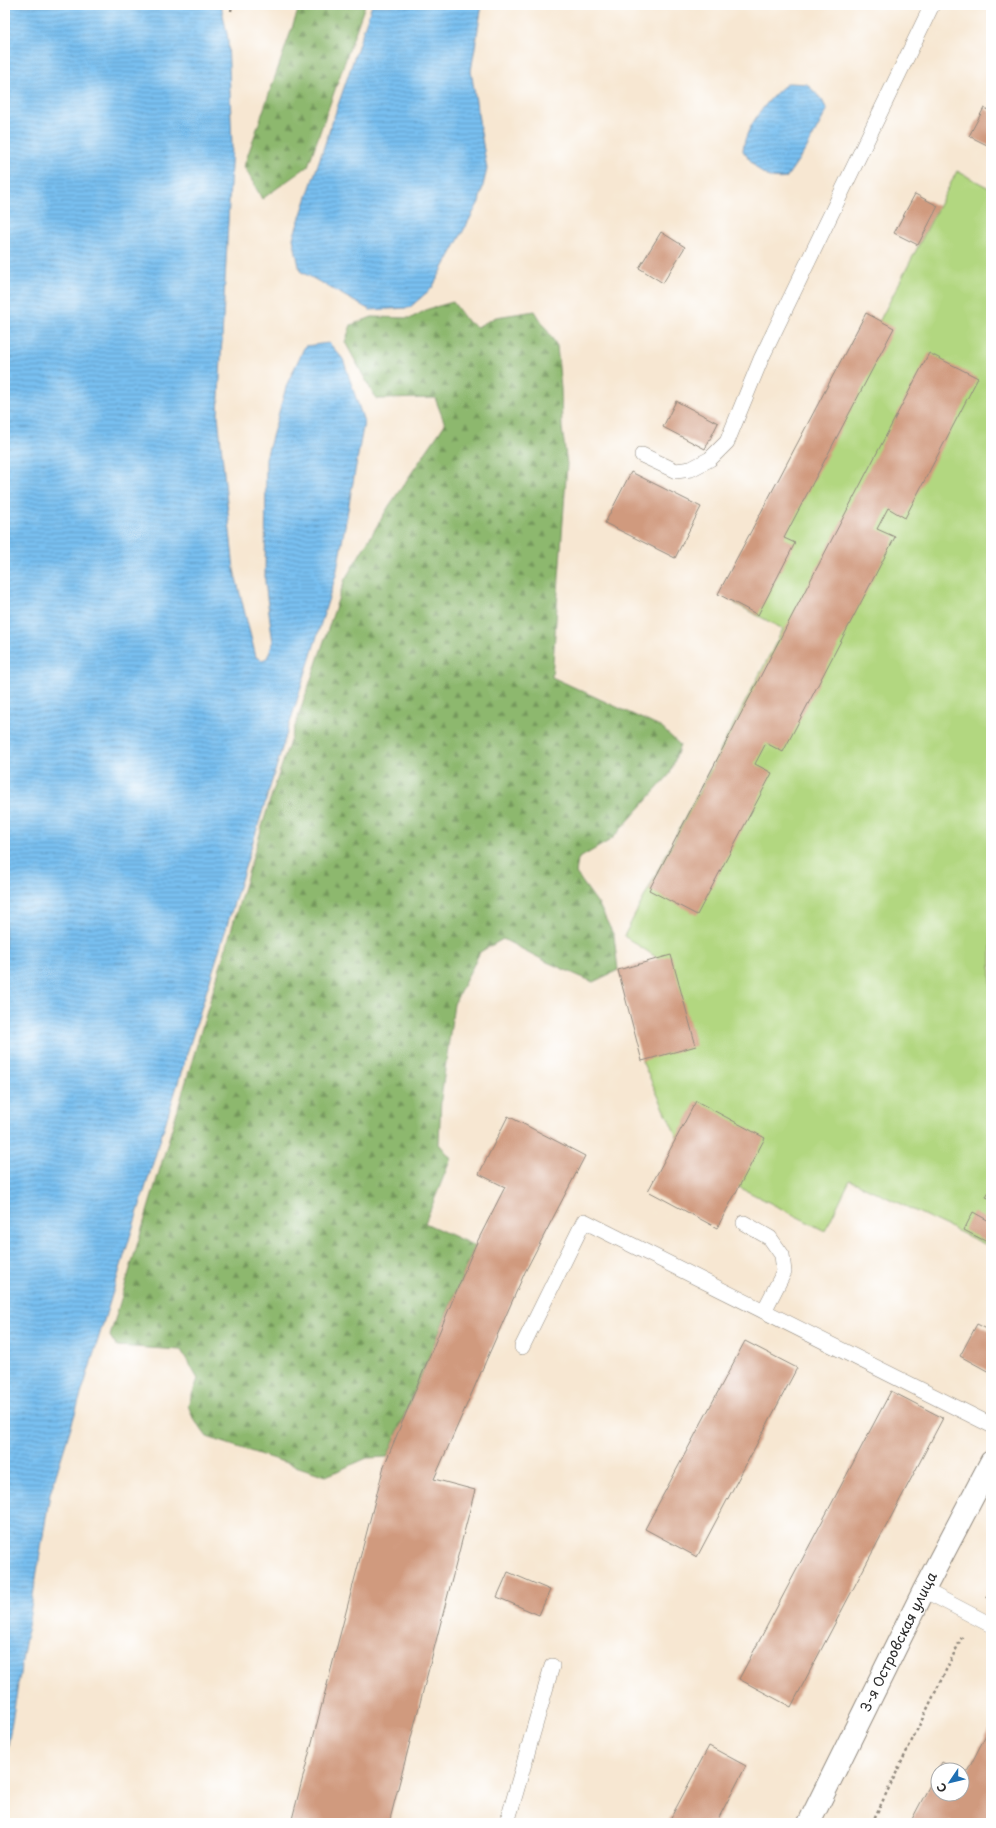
<svg xmlns="http://www.w3.org/2000/svg" width="996" height="1828" font-family="'Playpen Sans',sans-serif">
  <style>
    .green { fill: #b2d780; stroke: #6e8156 }
    .forest { fill: url(#forest-firs); stroke: #5c724c }
    .water { fill: url(#water-rules); stroke: #52758e }
    .building { fill: #d09a7e }
    .lines { fill: none; stroke-linecap: round; stroke-linejoin: round }
    .service-casing { stroke: #91897e; stroke-width: 16 }
    .tertiary-casing { stroke: #91897e; stroke-width: 24 }
    .path { stroke: #91897e; stroke-width: 2.5; stroke-dasharray: 3 3; stroke-linecap: butt }
    .service { stroke: #fff; stroke-width: 15 }
    .tertiary { stroke: #fff; stroke-width: 22 }
    .labels { text-anchor: middle; stroke-width: 4; stroke-linejoin: round; paint-order: stroke }
    .street-label { font-size: 14px; fill: #2b2b2b; stroke: #fff }
  </style>
  <defs>
    <pattern id="forest-firs" width="22" height="20" patternUnits="userSpaceOnUse"><rect width="22" height="20" fill="#8db86e"/><path d="M5 1l3.5 6h-7zM16 11l3.5 6h-7z" fill="#73965b"/></pattern>
    <pattern id="water-rules" width="6" height="5" patternUnits="userSpaceOnUse"><rect width="6" height="5" fill="#78bff0"/><path d="M0 2.5h6" fill="none" stroke="#639bc3"/></pattern>
  </defs>
  <rect width="100%" height="100%" fill="#fff"/>
  <filter id="ink" filterUnits="userSpaceOnUse"><feTurbulence type="fractalNoise" baseFrequency=".025" numOctaves="2"/><feDisplacementMap in="SourceGraphic" scale="8" xChannelSelector="R" yChannelSelector="G"/><feConvolveMatrix kernelMatrix="1 2 1 2 8 2 1 2 1" color-interpolation-filters="sRGB"/></filter>
  <filter id="wash" filterUnits="userSpaceOnUse"><feTurbulence type="fractalNoise" baseFrequency=".012" numOctaves="4" result="noise"/><feDisplacementMap in="SourceGraphic" scale="16" xChannelSelector="R" yChannelSelector="G"/><feGaussianBlur stdDeviation="0.9" result="paint"/><feColorMatrix in="noise" values="0 0 0 0 0 0 0 0 0 0 0 0 0 0 0 0 0 1.4 0 .05"/><feComposite in="paint" operator="in"/></filter>
  <g filter="url(#wash)">
    <rect width="100%" height="100%" fill="#f7e7d2"/>
    <polygon class="green" points="957,171 991,189 991,1247 850,1180 825,1231 739,1187 677,1137 642,1061 659,959 624,936 783,629 734,603"/>
    <g class="forest">
      <polygon points="300,5 365,5 308,166 262,199 244,166"/>
      <polygon points="453,302 467,321 477,327 496,317 535,311 557,346 561,389 562,428 567,464 552,677 662,728 680,745 670,774 612,839 578,859 576,873 599,905 614,936 618,970 593,982 547,962 503,939 480,952 454,1004 441,1098 439,1144 451,1158 425,1223 475,1246 387,1457 367,1458 326,1476 207,1437 193,1418 188,1405 198,1379 181,1350 116,1346 110,1336 270,800 345,579 389,506 445,424 435,398 376,399 345,342 351,325 372,317 411,318 428,309"/>
    </g>
    <g class="water">
      <polygon points="5,5 221,5 228,39 232,146 218,415 234,570 256,657 262,660 267,658 273,643 265,582 266,458 287,384 305,346 329,343 343,359 364,422 336,575 50,1494 5,1763"/>
      <polygon points="372,5 482,5 471,71 487,169 479,202 432,288 409,308 370,310 300,271 293,238"/>
      <path d="M788,83l19,1 15,16 5,10 -21,39 -20,29c-22,4 -30,-11 -43,-27 1,-23 27,-55 45,-68z"/>
    </g>
    <g id="blocks">
      <g class="building">
        <polygon points="984,108 991,112 991,147 969,136"/>
        <polygon points="915,194 938,206 918,245 894,233"/>
        <polygon points="661,232 685,247 663,283 639,268"/>
        <polygon points="866,313 894,328 784,538 795,543 758,615 718,594"/>
        <polygon points="929,353 978,378 905,518 888,508 877,529 895,537 783,752 766,743 755,764 772,773 697,915 649,890"/>
        <polygon points="676,401 718,423 705,449 663,427"/>
        <polygon points="631,472 701,507 675,558 605,523"/>
        <polygon points="671,955 696,1046 642,1061 618,970"/>
        <polygon points="696,1101 765,1138 717,1228 648,1191"/>
        <polygon points="508,1116 585,1156 525,1272 434,1479 475,1490 389,1823 291,1823 384,1466 475,1246 505,1187 479,1174"/>
        <polygon points="991,1187 991,1199 986,1197"/>
        <polygon points="973,1212 991,1222 991,1244 964,1230"/>
        <polygon points="977,1324 991,1331 991,1373 960,1356"/>
        <polygon points="745,1341 797,1368 697,1557 645,1529"/>
        <polygon points="891,1391 943,1418 791,1707 739,1679"/>
        <polygon points="508,1572 550,1590 539,1615 497,1597"/>
        <polygon points="991,1725 991,1823 910,1823 942,1762 958,1770 938,1770 938,1794 962,1794 962,1772 966,1774"/>
        <polygon points="709,1746 746,1766 716,1823 668,1823"/>
      </g>
    </g>
  </g>
  <g filter="url(#ink)">
    <use href="#blocks" fill-opacity="0" stroke="#91897e" stroke-width="1"/>
    <g class="lines">
      <defs>
        <g id="service">
          <polyline points="642,455 676,471 691,469 710,459 727,442 761,359 932,5"/>
          <polyline points="744,1223 770,1238 782,1255 784,1272 764,1311"/>
          <polyline points="522,1347 584,1221 991,1425"/>
          <polyline points="924,1590 991,1625"/>
          <polyline points="507,1823 552,1666"/>
        </g>
        <g id="tertiary">
          <path id="s1" d="M809,1823l115,-233 67,-128"/>
        </g>
      </defs>
      <use href="#service" class="service-casing"/>
      <use href="#tertiary" class="tertiary-casing"/>
      <g class="path">
        <polyline points="231,11 232,5"/>
        <polyline points="987,1597 991,1591"/>
        <polyline points="872,1823 963,1635"/>
      </g>
      <use href="#service" class="service"/>
      <use href="#tertiary" class="tertiary"/>
    </g>
  </g>
  <g class="labels">
    <g class="street-label">
      <text dy="5" stroke="none"><textPath href="#s1" startOffset="202">3-я Островская улица</textPath></text>
    </g>
  </g>
  <rect width="996" height="1828" fill="none" stroke="#fff" stroke-width="20"/>
  <g transform="translate(950 1782) rotate(235)"><circle r="19" fill="#ffffff" stroke="#aaaaaa"/>
  <path d="M0-3L7 15L0 10L-7 15Z" fill="#1f6fb2"/>
  <text y="-6" font-size="11" font-weight="bold" text-anchor="middle" fill="#2b2b2b">С</text>
  </g>
</svg>
